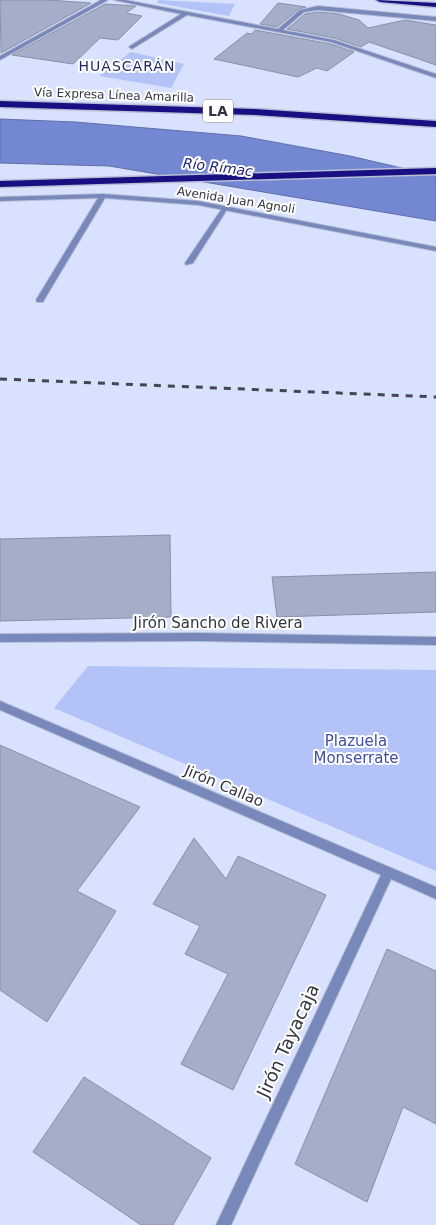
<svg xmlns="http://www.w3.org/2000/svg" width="436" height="1225" font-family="'DejaVu Sans',sans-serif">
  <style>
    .green { fill: #b4c3f7 }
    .water { fill: #7387d2; stroke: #606ea6 }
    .building { fill: #a5aec8; stroke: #888fa9 }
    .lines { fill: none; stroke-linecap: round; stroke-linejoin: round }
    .service-casing { stroke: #b7bfd7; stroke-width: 2 }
    .minor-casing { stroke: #b7bfd7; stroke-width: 2 }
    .motorway-casing { stroke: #b7bfd7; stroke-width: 3 }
    .service { fill: #7988bb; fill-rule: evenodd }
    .minor { fill: #7988bb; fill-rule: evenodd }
    .motorway { fill: #180f82; fill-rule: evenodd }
    .rail { stroke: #434754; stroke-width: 3; stroke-dasharray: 7 7; stroke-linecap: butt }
    .labels { text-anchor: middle; stroke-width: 4; stroke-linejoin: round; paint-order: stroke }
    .far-street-label { font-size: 12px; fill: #323540; stroke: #fff }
    .far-neighbourhood-label { font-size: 14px; letter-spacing: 1px; fill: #1c265e; stroke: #fff }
    .shield { fill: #fff; stroke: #707279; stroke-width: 1 }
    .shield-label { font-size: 14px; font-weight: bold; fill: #323540 }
    .far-water-label { font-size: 14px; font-style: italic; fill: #191d75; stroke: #fff }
    .street-label { font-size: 15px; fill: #323540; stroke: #fff }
    .park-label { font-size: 15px; fill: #3d4ea8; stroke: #fff }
    .near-street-label { font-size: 18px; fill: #323540; stroke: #fff }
  </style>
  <rect width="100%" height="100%" fill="#d8e1fd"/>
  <g class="green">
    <polygon points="158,0 235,4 229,16 157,3"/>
    <polygon points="131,52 184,64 171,88 99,76"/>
    <polygon points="88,666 436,670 436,871 54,708"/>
  </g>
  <polygon class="water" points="0,119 75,122 241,136 350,156 436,176 436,221 109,166 0,163"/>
  <g class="building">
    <polygon points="0,0 48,0 91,3 1,53"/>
    <polygon points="278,3 306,7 299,9 277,27 260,24"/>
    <polygon points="105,4 136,6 126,13 142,16 118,40 100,38 73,64 12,55"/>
    <polygon points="318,12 339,14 359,20 368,28 405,20 436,25 436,65 369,42 361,47 334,38 287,29 305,14"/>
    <polygon points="255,30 331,44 354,52 327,71 317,68 298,77 214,59 247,33 252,34"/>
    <polygon points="170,535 171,617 0,621 0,539"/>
    <polygon points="436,572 436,612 277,617 272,577"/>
    <polygon points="0,745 140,807 77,891 116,911 47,1022 0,990"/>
    <polygon points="194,838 226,879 238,856 326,895 233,1090 181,1064 228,974 185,954 200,926 153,904"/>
    <polygon points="387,949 436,971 436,1124 403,1107 367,1202 295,1164"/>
    <polygon points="84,1077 211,1158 173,1225 141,1225 33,1152"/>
  </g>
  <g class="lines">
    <defs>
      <polygon id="service" points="225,206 228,208 193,263 186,265 185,263 223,207"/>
      <g id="minor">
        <polygon points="101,0 108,0 0,60 0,56"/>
        <polygon points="114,0 125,0 278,29 300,10 318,6 436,17 436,21 318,10 304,12 283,30 334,40 436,74 436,78 331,42 187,15 132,49 129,47 130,46 181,14"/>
        <polygon points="103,194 198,201 436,247 436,251 198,205 105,198 44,300 43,302 37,302 36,300 98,198 0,201 0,197"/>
        <polygon points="199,633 436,637 436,645 199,641 0,642 0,634"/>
        <polygon points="0,701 436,887 436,899 391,879 231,1225 216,1225 381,875 0,710"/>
      </g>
      <g id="motorway">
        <polygon points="376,0 436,3 436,7 380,2"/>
        <polygon points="0,101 255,109 436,121 436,127 255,115 0,107"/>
        <polygon points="436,168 436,174 0,187 0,181"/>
      </g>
    </defs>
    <use href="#service" class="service-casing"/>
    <use href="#minor" class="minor-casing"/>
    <use href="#motorway" class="motorway-casing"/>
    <use href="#service" class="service"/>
    <use href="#minor" class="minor"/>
    <use href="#motorway" class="motorway"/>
    <polyline class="rail" points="0,379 436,397"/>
  </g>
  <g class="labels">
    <g class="far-street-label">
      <text transform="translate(114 95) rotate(2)" y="4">Vía Expresa Línea Amarilla</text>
      <text transform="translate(236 200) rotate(9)" y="4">Avenida Juan Agnoli</text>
    </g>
    <g class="far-neighbourhood-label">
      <text x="127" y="71">HUASCARÁN</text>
    </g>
    <rect class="shield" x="203" y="99.5" width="30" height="23" rx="4"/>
    <g class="shield-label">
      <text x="218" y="116">LA</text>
    </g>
    <g class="far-water-label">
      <text transform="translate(218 167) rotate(7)" y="5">Río Rímac</text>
    </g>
    <g class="street-label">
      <text x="218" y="628">Jirón Sancho de Rivera</text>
      <text transform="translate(224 786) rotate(23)" y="5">Jirón Callao</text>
    </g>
    <g class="park-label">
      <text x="356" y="746">Plazuela<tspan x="356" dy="17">Monserrate</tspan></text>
    </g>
    <g class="near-street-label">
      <text transform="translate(288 1041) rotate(-65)" y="6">Jirón Tayacaja</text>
    </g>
  </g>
</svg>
